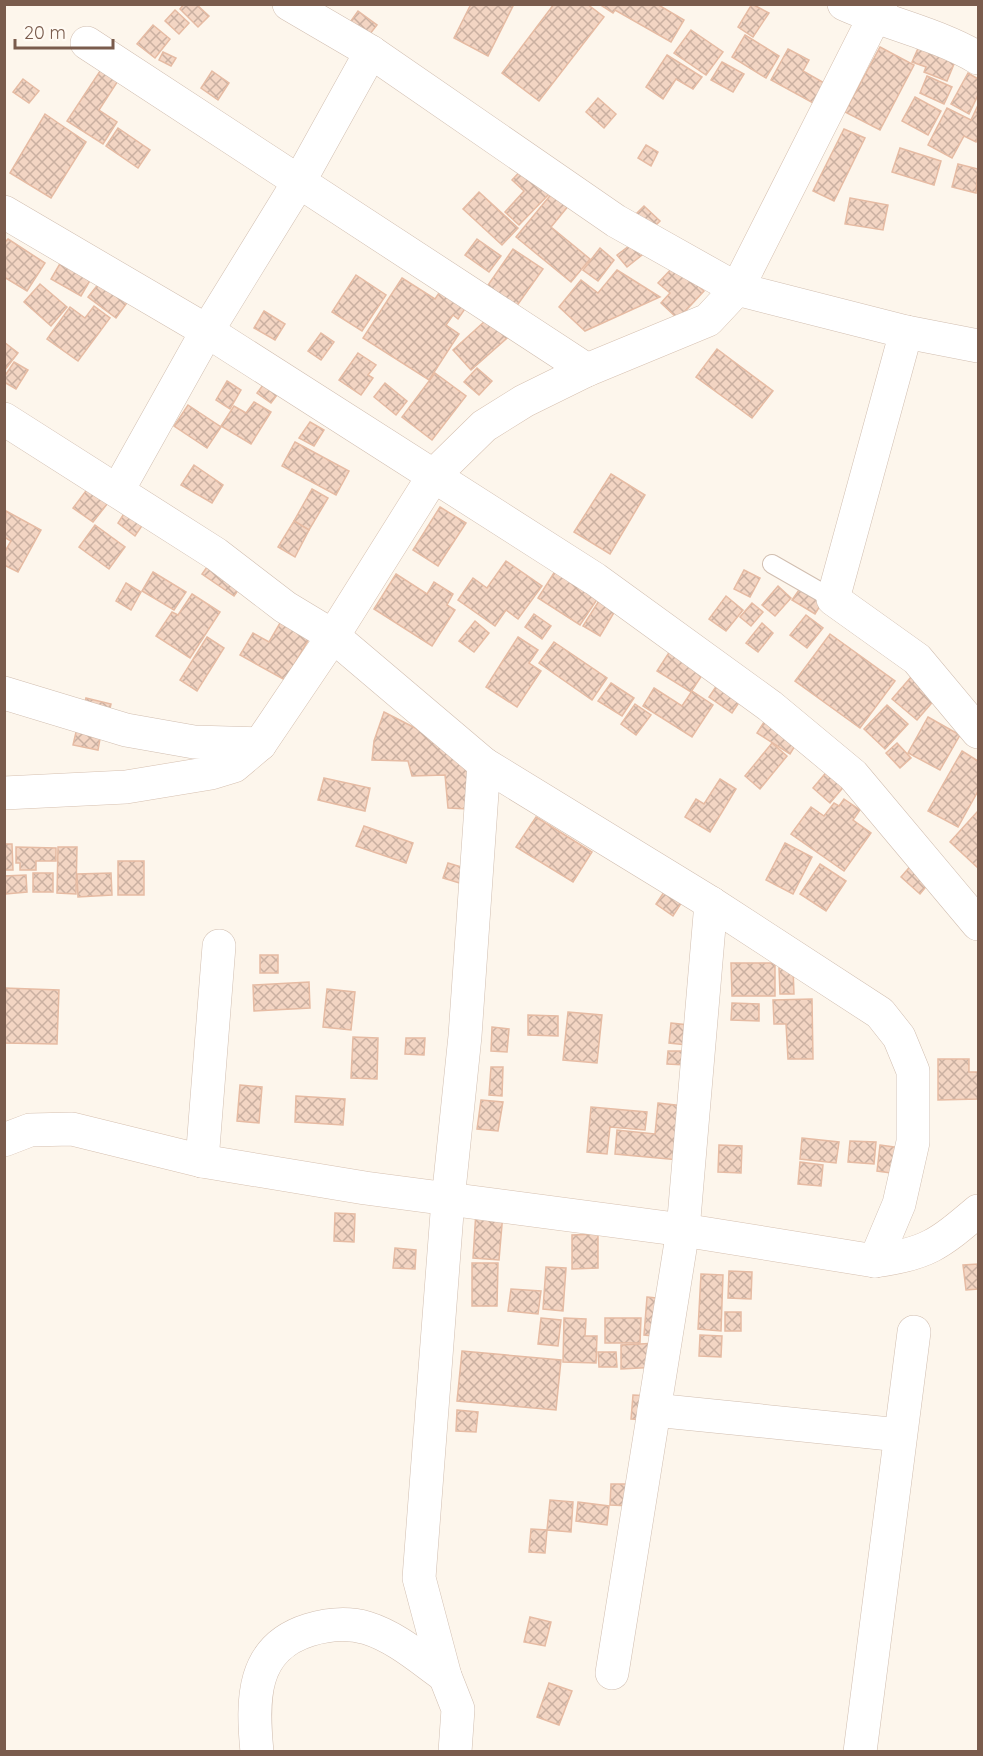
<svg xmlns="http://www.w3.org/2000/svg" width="983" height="1756" font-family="Quicksand,sans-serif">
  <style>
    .building { fill: url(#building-cross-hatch); stroke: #e6bba3; stroke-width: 1.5 }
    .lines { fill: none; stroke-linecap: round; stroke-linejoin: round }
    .lane-casing { stroke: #d1beb0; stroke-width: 20 }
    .street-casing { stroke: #d1beb0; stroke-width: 34 }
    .secondary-casing { stroke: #d6c0b0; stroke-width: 34 }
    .lane { stroke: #fff; stroke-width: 18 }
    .street { stroke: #fff; stroke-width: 33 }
    .secondary { stroke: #fff; stroke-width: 33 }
  </style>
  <defs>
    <pattern id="building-cross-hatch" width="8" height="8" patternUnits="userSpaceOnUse" patternTransform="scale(1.5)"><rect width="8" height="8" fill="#f3d5c3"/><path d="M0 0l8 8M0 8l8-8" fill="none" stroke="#cab0a1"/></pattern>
  </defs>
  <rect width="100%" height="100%" fill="#fdf6ec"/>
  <g class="building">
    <polygon points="184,4 196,4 209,16 198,27 180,9"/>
    <polygon points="471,4 514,4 488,56 454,38"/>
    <polygon points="554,4 587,4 604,17 539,101 502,73"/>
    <polygon points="599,4 657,4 684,20 671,42 615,10 613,13"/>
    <polygon points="752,4 769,13 753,37 738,27"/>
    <polygon points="175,10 189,23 179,34 165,21"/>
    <polygon points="358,11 377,25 366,39 348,25"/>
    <polygon points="153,25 170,39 155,58 137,44"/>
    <polygon points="691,30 723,52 706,75 674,53"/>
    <polygon points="745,35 779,56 766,78 732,57"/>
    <polygon points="923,37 959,52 947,81 924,72 926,67 912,62"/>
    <polygon points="880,47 914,65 880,130 845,112"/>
    <polygon points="788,49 809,60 803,71 826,84 815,104 771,80"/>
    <polygon points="163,52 176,58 171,66 159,60"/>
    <polygon points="667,55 702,77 693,89 676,79 663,99 646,87"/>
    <polygon points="108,59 125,70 99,110 117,122 103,144 67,121"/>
    <polygon points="722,62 744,74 733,92 711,80"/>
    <polygon points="212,71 229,83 218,100 201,88"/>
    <polygon points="968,73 978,79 978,95 969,114 951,104"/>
    <polygon points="927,76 952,87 944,104 920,93"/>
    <polygon points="23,79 39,91 29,103 13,92"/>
    <polygon points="915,97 941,111 928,135 902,121"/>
    <polygon points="598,98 616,114 604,128 586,112"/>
    <polygon points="978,105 978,137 976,142 964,136 952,158 928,145 947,108 971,120"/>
    <polygon points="45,114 86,142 51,198 10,173"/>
    <polygon points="118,128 150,150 138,168 106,146"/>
    <polygon points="844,129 865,138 834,201 813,191"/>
    <polygon points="646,145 658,152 651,166 638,158"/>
    <polygon points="900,148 941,161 934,185 892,172"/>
    <polygon points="958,164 978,169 976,193 952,187"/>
    <polygon points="525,166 552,191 519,225 505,212 524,191 512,180"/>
    <polygon points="558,186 574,199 551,227 590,259 571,282 516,237"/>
    <polygon points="479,192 518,228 502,245 463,209"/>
    <polygon points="850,198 888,205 883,230 845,224"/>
    <polygon points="644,206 660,221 645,236 629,221"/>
    <polygon points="8,239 45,263 27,291 4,277 4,243"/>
    <polygon points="477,239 501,256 489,272 465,255"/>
    <polygon points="638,239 647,251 627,267 617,255"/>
    <polygon points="600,248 614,260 598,281 583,270"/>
    <polygon points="513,249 543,269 516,307 486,288"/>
    <polygon points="65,255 95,272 81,296 51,279"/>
    <polygon points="675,265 704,291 678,319 661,303 670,293 658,283"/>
    <polygon points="617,270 660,297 585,331 559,307 581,280 598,293"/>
    <polygon points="107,273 134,293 116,318 88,297"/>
    <polygon points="356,275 386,295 362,331 332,312"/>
    <polygon points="402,278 435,299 447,281 473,297 458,319 453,315 446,325 459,334 429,380 363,338"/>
    <polygon points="40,284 67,307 51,326 24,302"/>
    <polygon points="94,306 110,318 78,361 47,339 70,307 85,318"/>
    <polygon points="264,311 285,324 275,340 254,328"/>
    <polygon points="496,311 514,332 471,370 453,350"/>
    <polygon points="321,333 334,342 321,360 308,351"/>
    <polygon points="4,342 18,353 4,371"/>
    <polygon points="717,349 773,391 752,418 696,377"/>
    <polygon points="358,353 376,365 368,375 373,378 361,395 339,380"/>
    <polygon points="14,362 28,370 16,389 4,382 4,377"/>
    <polygon points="477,368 492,381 479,395 464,382"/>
    <polygon points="435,373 466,396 432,440 402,417"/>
    <polygon points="269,377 283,387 271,403 257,393"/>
    <polygon points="227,381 241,390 230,409 216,400"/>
    <polygon points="385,383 407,401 396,415 374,397"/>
    <polygon points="254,402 271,412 251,444 221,426 234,406 246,413"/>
    <polygon points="188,405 221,427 207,448 174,426"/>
    <polygon points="310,422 324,430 314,446 299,438"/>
    <polygon points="295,442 349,471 336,495 282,466"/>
    <polygon points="194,465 223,485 212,503 181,485"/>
    <polygon points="611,474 645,495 610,554 574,532"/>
    <polygon points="95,479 115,494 93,522 73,508"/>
    <polygon points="312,489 328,498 309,530 294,521"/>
    <polygon points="132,501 150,514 135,536 118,523"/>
    <polygon points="440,507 466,523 438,566 413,550"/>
    <polygon points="6,511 41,530 18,572 4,565 4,553 11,541 4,537"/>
    <polygon points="294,521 309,530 295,557 278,547"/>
    <polygon points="95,525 125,547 109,569 79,547"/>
    <polygon points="212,560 244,582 234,596 202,574"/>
    <polygon points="506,561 542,586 518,619 506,610 495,626 458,600 473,578 487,588"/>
    <polygon points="559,565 602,592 580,625 538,598"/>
    <polygon points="744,570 760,578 750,597 734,589"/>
    <polygon points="153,572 186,592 174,610 142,591"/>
    <polygon points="396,574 427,594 434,582 453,594 447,605 455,610 432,646 374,609"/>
    <polygon points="126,583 141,592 131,610 116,601"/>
    <polygon points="778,586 791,598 775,616 762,605"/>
    <polygon points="801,587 823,601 815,614 792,600"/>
    <polygon points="192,594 220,612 190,658 156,636 172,612 178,615"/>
    <polygon points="602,596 618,606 600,636 583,626"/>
    <polygon points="726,596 743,610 726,631 709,619"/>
    <polygon points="752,603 763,612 751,626 740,617"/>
    <polygon points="287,611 316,627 285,680 240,655 253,633 269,642"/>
    <polygon points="534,614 551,626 542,639 525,627"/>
    <polygon points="806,615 823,628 807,648 790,635"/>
    <polygon points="475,621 489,633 474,652 459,641"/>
    <polygon points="762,623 773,633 758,652 746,643"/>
    <polygon points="830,634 895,681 860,728 795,681"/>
    <polygon points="207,637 224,648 197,691 180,680"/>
    <polygon points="518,637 538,650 529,663 541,671 517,707 486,687"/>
    <polygon points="554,642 607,678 592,700 539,663"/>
    <polygon points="672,648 706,669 691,692 657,671"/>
    <polygon points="723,676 746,692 732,713 709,697"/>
    <polygon points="911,677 936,698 917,720 892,699"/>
    <polygon points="611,683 634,698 622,716 598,701"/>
    <polygon points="654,688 682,706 692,691 713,705 692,737 643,706"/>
    <polygon points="86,698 111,704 107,721 82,714"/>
    <polygon points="635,704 651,715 636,735 621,724"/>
    <polygon points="887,705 908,724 885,749 864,729"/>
    <polygon points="384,712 470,756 468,809 448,808 445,775 412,776 408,761 372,760 374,741"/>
    <polygon points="768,716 801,736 790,754 757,733"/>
    <polygon points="928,717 960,735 940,770 908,753"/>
    <polygon points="77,728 101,733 98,750 73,745"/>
    <polygon points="772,743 787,756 760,789 745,776"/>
    <polygon points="897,743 911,758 900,768 886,753"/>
    <polygon points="962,751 978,761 978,791 958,827 928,811"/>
    <polygon points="829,769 846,784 830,803 813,788"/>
    <polygon points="324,778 370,788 365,811 318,800"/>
    <polygon points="720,779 736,789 710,832 685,817 696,799 704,804"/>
    <polygon points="844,799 860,810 853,820 871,833 844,871 791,834 811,807 824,816 834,803 839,806"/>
    <polygon points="978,811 978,868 950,842"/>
    <polygon points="536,817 592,852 573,882 516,847"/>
    <polygon points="364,826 413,843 406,863 356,846"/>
    <polygon points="785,843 812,857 793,894 766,880"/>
    <polygon points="4,844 12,844 13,870 4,870"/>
    <polygon points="16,847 56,848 56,861 36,861 36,870 20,870 20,863 16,863"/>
    <polygon points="58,847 77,847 76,894 57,893"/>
    <rect x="118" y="861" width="26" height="34"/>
    <polygon points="914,862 933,878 920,894 901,877"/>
    <polygon points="448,863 468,869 463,884 443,878"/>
    <polygon points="820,864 846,881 826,911 800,894"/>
    <rect x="33" y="873" width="20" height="19"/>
    <polygon points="111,873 112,895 78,897 77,874"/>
    <polygon points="26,875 27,892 6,894 4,876"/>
    <polygon points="670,883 687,894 673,916 656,904"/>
    <rect x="260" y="955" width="18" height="18"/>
    <polygon points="731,963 775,963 775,996 732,996"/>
    <polygon points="779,968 793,968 794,994 780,994"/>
    <polygon points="309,982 310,1008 254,1011 253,985"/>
    <polygon points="4,988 59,990 57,1044 4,1043"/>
    <polygon points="327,989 355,992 351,1030 323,1027"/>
    <polygon points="812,999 813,1059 788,1059 786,1024 774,1024 773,1000"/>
    <polygon points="732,1003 759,1004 759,1021 731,1020"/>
    <polygon points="568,1012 602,1015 597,1063 563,1060"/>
    <polygon points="528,1015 558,1016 558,1036 528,1035"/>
    <polygon points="671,1023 689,1025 687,1045 669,1043"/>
    <polygon points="492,1027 509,1029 507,1052 491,1051"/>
    <polygon points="353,1037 378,1038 377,1079 351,1078"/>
    <polygon points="406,1038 425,1038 424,1055 405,1054"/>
    <polygon points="668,1051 687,1051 686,1065 667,1064"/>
    <polygon points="938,1059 969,1059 969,1072 978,1072 978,1099 938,1100"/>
    <polygon points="491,1067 503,1067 502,1096 489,1095"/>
    <polygon points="240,1085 262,1087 259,1123 237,1121"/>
    <polygon points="296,1096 345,1099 343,1125 295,1122"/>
    <polygon points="481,1100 503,1102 498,1131 477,1129"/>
    <polygon points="658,1103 684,1106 679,1160 615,1154 617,1130 655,1134"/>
    <polygon points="591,1107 647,1112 645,1130 610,1127 607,1154 587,1152"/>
    <polygon points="802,1138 839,1142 836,1163 800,1159"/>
    <polygon points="850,1141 876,1142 874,1164 848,1162"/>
    <polygon points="719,1145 742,1146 741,1173 718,1172"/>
    <polygon points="880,1145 901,1148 898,1174 877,1171"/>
    <polygon points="800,1162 823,1165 821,1186 798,1184"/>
    <polygon points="476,1211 503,1213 499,1260 473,1258"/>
    <polygon points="335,1213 355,1214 354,1242 334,1241"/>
    <polygon points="598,1234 598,1268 572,1269 572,1235"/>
    <polygon points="395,1248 416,1250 415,1269 393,1268"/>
    <polygon points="472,1263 498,1263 497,1306 472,1306"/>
    <polygon points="978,1264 978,1289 966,1290 963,1265"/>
    <polygon points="546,1267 566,1268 563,1311 543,1309"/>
    <polygon points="729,1271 752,1272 751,1299 728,1298"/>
    <polygon points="701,1274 723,1275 721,1331 698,1329"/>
    <polygon points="511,1289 541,1291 538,1314 508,1311"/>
    <polygon points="647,1297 666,1299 663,1337 644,1335"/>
    <rect x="725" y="1312" width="16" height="19"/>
    <polygon points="541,1318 561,1320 558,1346 538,1344"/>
    <polygon points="564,1318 586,1319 585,1336 597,1336 596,1363 563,1362"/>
    <polygon points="605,1318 641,1318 640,1343 605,1343"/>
    <polygon points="700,1335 722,1336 721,1357 699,1356"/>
    <polygon points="658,1343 659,1367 621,1369 621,1345"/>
    <polygon points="462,1351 561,1360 556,1410 457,1401"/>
    <polygon points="598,1352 616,1352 617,1367 599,1367"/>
    <polygon points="633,1395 650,1396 648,1420 631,1419"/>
    <polygon points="457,1410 478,1412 476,1432 456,1431"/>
    <polygon points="611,1484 633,1484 632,1506 610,1505"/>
    <polygon points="550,1500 573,1502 571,1532 547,1530"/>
    <polygon points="578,1502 609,1506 607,1525 576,1521"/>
    <polygon points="531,1529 547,1530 545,1553 529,1552"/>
    <polygon points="530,1617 551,1622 545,1646 524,1642"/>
    <polygon points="549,1683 572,1691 559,1725 537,1717"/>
  </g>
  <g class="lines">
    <defs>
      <polyline id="lane" points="772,564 833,599"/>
      <g id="street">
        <polyline points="289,4 371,52 616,221 737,289 906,332 978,346"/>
        <path d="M844,4c44,20 94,30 134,54"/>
        <polyline points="87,43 587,370"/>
        <polyline points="4,212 207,331 595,579 770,706 853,775 978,924"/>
        <polyline points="906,332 833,599 917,659 978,732"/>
        <polyline points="4,419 216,554 285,607 333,636 484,764 711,903 880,1013 899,1037 913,1071 913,1142 899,1204 875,1261"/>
        <polyline points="118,490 207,331 300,180 371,52"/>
        <polyline points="4,693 126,730 194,742 260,744"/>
        <polyline points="202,1161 219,946"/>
        <polyline points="654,1410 900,1435"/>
        <polyline points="612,1673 683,1230 711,903"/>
        <path d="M257,1752c-5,-52 -6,-104 52,-122 20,-6 38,-8 58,-2 29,9 54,31 78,48"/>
        <polyline points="455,1752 458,1709 445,1676 419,1578 448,1200 465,1036 484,764"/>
        <polyline points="860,1752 914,1332"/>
      </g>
      <g id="secondary">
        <polyline points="4,793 126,787 211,773 234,766 260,744 333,636 434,475 484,426 524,401 587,370 708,320 737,289 881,4"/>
        <path d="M4,1140l26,-10 42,-1 130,32 163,27 318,42 192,31c52,-7 64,-17 103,-50"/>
      </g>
    </defs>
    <use href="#lane" class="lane-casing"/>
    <use href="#street" class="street-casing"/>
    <use href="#secondary" class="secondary-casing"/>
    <use href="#lane" class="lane"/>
    <use href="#street" class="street"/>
    <use href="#secondary" class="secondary"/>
  </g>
  <rect width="983" height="1756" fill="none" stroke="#7a5c4d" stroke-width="12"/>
  <path d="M15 39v9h98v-9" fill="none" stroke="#7a5c4d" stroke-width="3"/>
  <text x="24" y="39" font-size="18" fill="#7a5c4d" stroke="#fffaf3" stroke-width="4.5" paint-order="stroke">20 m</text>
</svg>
